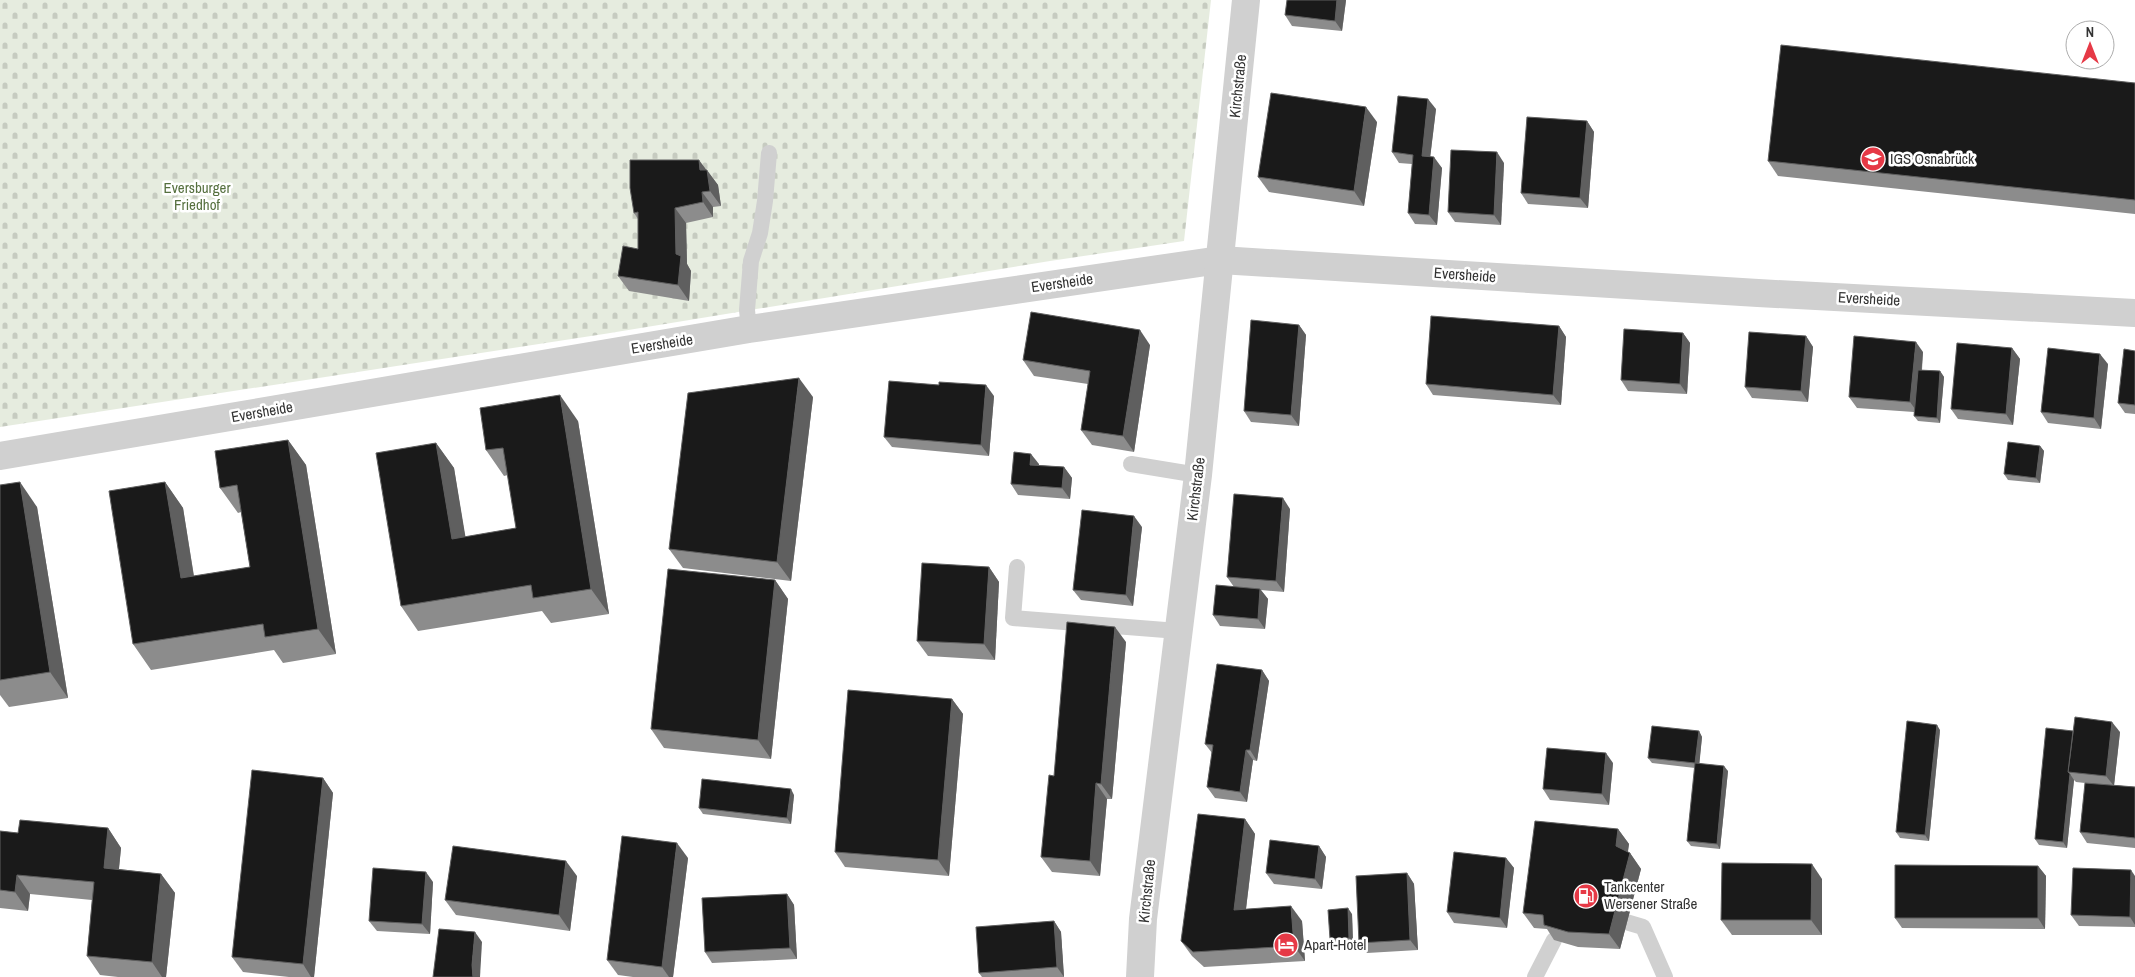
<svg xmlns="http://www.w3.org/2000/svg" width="2135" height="977" font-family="'Archivo Narrow',sans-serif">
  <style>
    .cemetery { fill: url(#cemetery-stones) }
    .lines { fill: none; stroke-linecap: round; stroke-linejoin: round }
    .lane { stroke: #d0d0d0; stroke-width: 16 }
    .street { stroke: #d0d0d0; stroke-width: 28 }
    .wall { fill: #8c8c8c }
    .shaded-wall { fill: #5f5f5f }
    .building { fill: #1a1a1a; stroke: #5f5f5f }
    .labels { text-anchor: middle; stroke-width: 5; stroke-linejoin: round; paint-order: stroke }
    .street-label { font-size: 15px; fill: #333; stroke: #fff }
    .poi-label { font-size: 15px; fill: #333; stroke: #fff; text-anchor: start }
    .park-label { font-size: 15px; fill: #56703f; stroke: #fff }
  </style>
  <defs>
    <pattern id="cemetery-stones" width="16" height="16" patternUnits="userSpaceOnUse" patternTransform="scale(1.25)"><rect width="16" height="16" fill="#e6ecdf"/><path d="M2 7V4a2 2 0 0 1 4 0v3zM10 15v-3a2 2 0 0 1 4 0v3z" fill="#c6cbc0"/></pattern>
  </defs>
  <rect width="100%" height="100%" fill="#fff"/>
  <polygon class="cemetery" points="0,0 1211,0 1184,241 1050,261 604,334 0,427"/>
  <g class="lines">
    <g class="lane">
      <polyline points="749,329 747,310 751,261 760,233 765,201 769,153"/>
      <polyline points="1131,464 1198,475"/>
      <polyline points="1017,567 1013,618 1178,631"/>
      <polyline points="1626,922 1643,927 1665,977"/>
      <polyline points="1535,977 1554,940"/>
    </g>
    <g class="street">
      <polyline points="0,456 749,329 1220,260 1758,293 2135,313"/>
      <polyline points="1140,977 1143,919 1198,475 1246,0"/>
    </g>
  </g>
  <g class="wall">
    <polygon points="1346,0 1342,31 1292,26 1285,15"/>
    <polygon points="2135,83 2135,214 1778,176 1768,161"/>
    <polygon points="1436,109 1430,157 1442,168 1437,225 1415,224 1408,213 1412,164 1399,163 1392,152"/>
    <polygon points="1587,121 1594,132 1588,208 1528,204 1521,193"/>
    <polygon points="1377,122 1364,206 1269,192 1258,177"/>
    <polygon points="1504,163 1501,225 1455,222 1448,212"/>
    <polygon points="706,170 718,185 721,206 713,207 713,217 686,223 687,264 691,271 689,301 629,291 618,276 638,249 638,219 634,213"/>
    <polygon points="1299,325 1306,335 1299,426 1251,422 1244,411"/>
    <polygon points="1559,326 1566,337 1561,405 1433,395 1426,384"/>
    <polygon points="1683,333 1690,343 1687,394 1628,391 1621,380"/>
    <polygon points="1806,336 1813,347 1808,402 1752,398 1745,387"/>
    <polygon points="1150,345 1134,452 1092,445 1081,430 1088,384 1034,376 1023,360"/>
    <polygon points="2012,348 2020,359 2013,425 1958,419 1951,409"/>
    <polygon points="2135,351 2135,414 2125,413 2118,403"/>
    <polygon points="1923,352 1922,370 1940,371 1944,377 1940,423 1918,421 1914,416 1914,412 1857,408 1849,397"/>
    <polygon points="2108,364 2101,429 2048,423 2041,412"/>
    <polygon points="994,396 989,456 892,447 884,437"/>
    <polygon points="813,397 791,581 683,568 669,549"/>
    <polygon points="578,421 609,614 551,623 542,611 418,631 401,606 436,443 454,468 465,537 516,528 508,475 504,476 486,450"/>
    <polygon points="288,440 306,465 336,654 283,663 274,650 151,670 133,644 165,482 183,508 194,576 250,567 241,512 238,513 220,488"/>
    <polygon points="2040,446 2044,451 2040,483 2008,480 2004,474"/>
    <polygon points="1039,464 1039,465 1064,467 1072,478 1070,499 1018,495 1011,484"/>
    <polygon points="0,485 37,507 68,698 9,707 0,695"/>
    <polygon points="1290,509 1284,592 1261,590 1268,599 1265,629 1220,626 1213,615 1234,587 1227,577"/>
    <polygon points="1142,527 1133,606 1081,600 1073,590"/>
    <polygon points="989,567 999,582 995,660 928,656 917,641"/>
    <polygon points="775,580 788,599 771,759 664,748 651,729"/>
    <polygon points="1126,642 1112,799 1107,799 1100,876 1052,872 1041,857"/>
    <polygon points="1262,670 1269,681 1257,761 1253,760 1247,802 1215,798 1207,787 1212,753 1205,744"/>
    <polygon points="952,699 963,714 949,876 845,867 835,852"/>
    <polygon points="1940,730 1929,841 1900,838 1896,832"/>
    <polygon points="1699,731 1702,737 1699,763 1728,771 1720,849 1691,846 1687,841 1695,768 1652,763 1648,758"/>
    <polygon points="2073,731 2120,732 2114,785 2135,787 2135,848 2087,843 2080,832 2085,783 2076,782 2074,780 2067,848 2039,845 2035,839"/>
    <polygon points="1613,763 1609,805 1550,800 1543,789"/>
    <polygon points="323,778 333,793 314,977 289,977 243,972 232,957"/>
    <polygon points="794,795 791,824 703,814 699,808"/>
    <polygon points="1245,819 1255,834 1246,909 1302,921 1305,961 1204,967 1192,956 1181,941"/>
    <polygon points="108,828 121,848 119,869 161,874 175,893 166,977 118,977 100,975 87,956 92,900 30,894 28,911 0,908 0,831 18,833"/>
    <polygon points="1618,829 1629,844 1628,852 1630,853 1641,869 1620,949 1578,947 1554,940 1547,929 1534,928 1523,913"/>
    <polygon points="1319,846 1326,857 1322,889 1274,884 1266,873"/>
    <polygon points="688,858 673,977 633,977 618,975 607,960"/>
    <polygon points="1506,858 1514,868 1507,928 1454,923 1447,912"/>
    <polygon points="2038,866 2046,876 2045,929 1902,928 1895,918"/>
    <polygon points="1407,873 1414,884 1418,950 1367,953 1359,943"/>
    <polygon points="577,876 570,931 456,915 445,900"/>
    <polygon points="2135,876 2135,927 2079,926 2071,915"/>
    <polygon points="1822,879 1822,935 1732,935 1721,920"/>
    <polygon points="433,882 430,934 377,931 369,921"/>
    <polygon points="787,894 794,905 797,959 712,963 705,952"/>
    <polygon points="1352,914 1353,943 1334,944 1330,939"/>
    <polygon points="1054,921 1061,932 1064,977 982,977 979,973"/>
  </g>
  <g class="shaded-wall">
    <polygon points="1337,0 1346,0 1342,31 1335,21"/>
    <polygon points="1428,99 1436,109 1429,167 1422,156"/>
    <polygon points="1366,107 1377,122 1364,206 1354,191"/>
    <polygon points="1587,121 1594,132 1588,208 1580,198"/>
    <polygon points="1497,152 1504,163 1501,225 1494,215"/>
    <polygon points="1434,157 1442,168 1437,225 1429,215"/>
    <polygon points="699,160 708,172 707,170 718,185 721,206 710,191 700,170"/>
    <polygon points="702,192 713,207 713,217 703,202"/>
    <polygon points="675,208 686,223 687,264 691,271 689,301 678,285 676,254"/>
    <polygon points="1299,325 1306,335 1299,426 1291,415"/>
    <polygon points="1559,326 1566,337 1561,405 1553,395"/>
    <polygon points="1140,330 1150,345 1134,452 1123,436"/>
    <polygon points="1683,333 1690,343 1687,394 1680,384"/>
    <polygon points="1806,336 1813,347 1808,402 1801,391"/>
    <polygon points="1916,342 1923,352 1918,413 1910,402"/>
    <polygon points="2012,348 2020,359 2013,425 2006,414"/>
    <polygon points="2100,354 2108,364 2101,429 2094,418"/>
    <polygon points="1940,371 1944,377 1940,423 1937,418"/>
    <polygon points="799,378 813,397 791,581 777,562"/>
    <polygon points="986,385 994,396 989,456 981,445"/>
    <polygon points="560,395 578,421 609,614 591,589"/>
    <polygon points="288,440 306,465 336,654 318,629"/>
    <polygon points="436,443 454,468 470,564 452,539"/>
    <polygon points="2040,446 2044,451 2040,483 2036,478"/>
    <polygon points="1031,454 1039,464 1038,475 1030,465"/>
    <polygon points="1064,467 1072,478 1070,499 1062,488"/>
    <polygon points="20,482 37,507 68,698 50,672"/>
    <polygon points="165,482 183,508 198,603 181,578"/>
    <polygon points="1283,498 1290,509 1284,592 1276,581"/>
    <polygon points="1134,516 1142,527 1133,606 1126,595"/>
    <polygon points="989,567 999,582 995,660 984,644"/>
    <polygon points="775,580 788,599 771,759 758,740"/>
    <polygon points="1260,589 1268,599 1265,629 1258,619"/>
    <polygon points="1115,627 1126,642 1112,799 1101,784"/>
    <polygon points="1262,670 1269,681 1257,761 1250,750"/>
    <polygon points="952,699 963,714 949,876 938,860"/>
    <polygon points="2112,722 2120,732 2114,786 2106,776"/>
    <polygon points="1937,725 1940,730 1929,841 1925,835"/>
    <polygon points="1699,731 1702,737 1699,768 1695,763"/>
    <polygon points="1246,750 1253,760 1247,802 1240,792"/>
    <polygon points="1606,753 1613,763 1609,805 1602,794"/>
    <polygon points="1724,766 1728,771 1720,849 1717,844"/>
    <polygon points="2070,774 2074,780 2067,848 2063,842"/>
    <polygon points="323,778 333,793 314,977 311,977 303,964"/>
    <polygon points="1096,783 1107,799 1100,876 1090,861"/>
    <polygon points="791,789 794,795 791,824 787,818"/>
    <polygon points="1245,819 1255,834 1244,925 1234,910"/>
    <polygon points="108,828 121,848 117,887 104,868"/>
    <polygon points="1618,829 1629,844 1626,862 1616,846"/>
    <polygon points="677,843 688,858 673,977 669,977 662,967"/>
    <polygon points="1319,846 1326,857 1322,889 1315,879"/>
    <polygon points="1630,853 1641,869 1620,949 1609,934"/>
    <polygon points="1506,858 1514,868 1507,928 1500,918"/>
    <polygon points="566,861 577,876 570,931 559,915"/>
    <polygon points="1812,864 1822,879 1822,935 1811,920"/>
    <polygon points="2038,866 2046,876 2045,929 2038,918"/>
    <polygon points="2131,870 2135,876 2135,925 2130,917"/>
    <polygon points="426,872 433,882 430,934 422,924"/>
    <polygon points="1407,873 1414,884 1418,950 1410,940"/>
    <polygon points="161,874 175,893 166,977 162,977 152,962"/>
    <polygon points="17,875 30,894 28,911 15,892"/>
    <polygon points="787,894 794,905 797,959 790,948"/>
    <polygon points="1291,906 1302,921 1305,961 1294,946"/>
    <polygon points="1348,908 1352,914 1353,943 1349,938"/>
    <polygon points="1054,921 1061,932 1064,977 1057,967"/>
    <polygon points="475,932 482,942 480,977 473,977 472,965"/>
  </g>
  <g class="building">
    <polygon points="1287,0 1337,0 1335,21 1285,15"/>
    <polygon points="1781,45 2135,83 2135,200 1768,161"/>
    <polygon points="1271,93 1366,107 1354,191 1258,177"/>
    <polygon points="1398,96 1428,99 1422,156 1434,157 1429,215 1408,213 1413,155 1392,152"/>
    <polygon points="1527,117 1587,121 1580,198 1521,193"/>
    <polygon points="1451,150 1497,152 1494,215 1448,212"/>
    <polygon points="630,160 699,160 700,170 707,170 710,191 702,192 703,202 675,208 676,254 681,256 678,285 618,276 623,246 638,249 638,212 634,213 630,188"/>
    <polygon points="1031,312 1140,330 1123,436 1081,430 1090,371 1023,360"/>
    <polygon points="1431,316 1559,326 1553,395 1426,384"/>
    <polygon points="1251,320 1299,325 1291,415 1244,411"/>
    <polygon points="1624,329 1683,333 1680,384 1621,380"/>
    <polygon points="1749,332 1806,336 1801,391 1745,387"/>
    <polygon points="1854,336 1916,342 1910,402 1849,397"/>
    <polygon points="1957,343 2012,348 2006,414 1951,409"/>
    <polygon points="2048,348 2100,354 2094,418 2041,412"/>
    <polygon points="2124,349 2135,351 2135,405 2118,403"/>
    <polygon points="1918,370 1940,371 1937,418 1914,416"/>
    <polygon points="799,378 777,562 669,549 688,393"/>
    <polygon points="889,381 939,385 939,382 986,385 981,445 884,437"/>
    <polygon points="560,395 591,589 533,598 531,585 401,606 376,453 436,443 452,539 516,528 503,448 486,450 480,408"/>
    <polygon points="288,440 318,629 265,637 263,624 133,644 109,491 165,482 181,578 250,567 237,485 220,488 215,451"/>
    <polygon points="2008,442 2040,446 2036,478 2004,474"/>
    <polygon points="1014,452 1031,454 1030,465 1064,467 1062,488 1011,484"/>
    <polygon points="20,482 50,672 0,680 0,485"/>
    <polygon points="1234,494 1283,498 1276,581 1227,577"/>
    <polygon points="1082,510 1134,516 1126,595 1073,590"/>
    <polygon points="922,563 989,567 984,644 917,641"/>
    <polygon points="668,569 775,580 758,740 651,729"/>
    <polygon points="1216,585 1260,589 1258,619 1213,615"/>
    <polygon points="1067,622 1115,627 1101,784 1096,783 1090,861 1041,857 1049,775 1054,776"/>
    <polygon points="1217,664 1262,670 1250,750 1246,750 1240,792 1207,787 1213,745 1205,744"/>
    <polygon points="848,690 952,699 938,860 835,852"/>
    <polygon points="2075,717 2112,722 2106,776 2068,772"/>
    <polygon points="1907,721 1937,725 1925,835 1896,832"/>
    <polygon points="1652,726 1699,731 1695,763 1648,758"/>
    <polygon points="2046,728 2073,731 2068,772 2070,774 2063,842 2035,839"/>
    <polygon points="1547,748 1606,753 1602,794 1543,789"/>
    <polygon points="1695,763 1724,766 1717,844 1687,841"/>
    <polygon points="252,770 323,778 303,964 232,957"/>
    <polygon points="702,779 791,789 787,818 699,808"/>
    <polygon points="2085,783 2135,787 2135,838 2080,832"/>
    <polygon points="1198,814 1245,819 1234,910 1291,906 1294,946 1193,952 1181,941"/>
    <polygon points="20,820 108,828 104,868 161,874 152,962 87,956 94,882 17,875 15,892 0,890 0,831 18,833"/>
    <polygon points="1535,821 1618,829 1616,846 1630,853 1609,934 1568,932 1544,925 1543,915 1523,913"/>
    <polygon points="622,836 677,843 662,967 607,960"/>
    <polygon points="1270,840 1319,846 1315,879 1266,873"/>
    <polygon points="453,846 566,861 559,915 445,900"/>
    <polygon points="1454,852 1506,858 1500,918 1447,912"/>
    <polygon points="1722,863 1812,864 1811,920 1721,920"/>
    <polygon points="1895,865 2038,866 2038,918 1895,918"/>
    <polygon points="373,868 426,872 422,924 369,921"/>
    <polygon points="2073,868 2131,870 2130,917 2071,915"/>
    <polygon points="1407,873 1410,940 1359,943 1356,876"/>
    <polygon points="787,894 790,948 705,952 702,898"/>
    <polygon points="1348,908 1349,938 1330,939 1328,910"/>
    <polygon points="1054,921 1057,967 979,973 976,927"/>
    <polygon points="439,929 475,932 472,965 473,977 433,977"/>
  </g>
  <defs>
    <symbol id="school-disc" viewBox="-11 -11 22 22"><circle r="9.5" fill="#e63946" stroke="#fff"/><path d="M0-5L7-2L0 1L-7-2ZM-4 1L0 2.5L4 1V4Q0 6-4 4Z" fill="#fff"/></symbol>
    <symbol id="fuel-disc" viewBox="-11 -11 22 22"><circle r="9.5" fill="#e63946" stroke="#fff"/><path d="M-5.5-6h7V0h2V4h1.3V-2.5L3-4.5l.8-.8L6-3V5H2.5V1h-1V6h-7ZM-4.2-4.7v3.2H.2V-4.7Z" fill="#fff"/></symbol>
    <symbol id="hotel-disc" viewBox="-11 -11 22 22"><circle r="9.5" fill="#e63946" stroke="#fff"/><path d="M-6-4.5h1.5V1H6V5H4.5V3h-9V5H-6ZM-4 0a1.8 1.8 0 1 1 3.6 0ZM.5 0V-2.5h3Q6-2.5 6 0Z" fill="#fff"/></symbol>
  </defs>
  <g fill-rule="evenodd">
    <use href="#school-disc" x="1859" y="145" width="28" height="28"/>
    <use href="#fuel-disc" x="1572" y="882" width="28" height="28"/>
    <use href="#hotel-disc" x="1272" y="931" width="28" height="28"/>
  </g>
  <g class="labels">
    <g class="street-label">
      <text transform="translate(1238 86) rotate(-84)" y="5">Kirchstraße</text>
      <text transform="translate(1465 275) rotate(4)" y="5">Eversheide</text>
      <text transform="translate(1062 283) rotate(-8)" y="5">Eversheide</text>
      <text transform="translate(1869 299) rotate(3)" y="5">Eversheide</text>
      <text transform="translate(662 344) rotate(-9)" y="5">Eversheide</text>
      <text transform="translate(262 412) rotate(-10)" y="5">Eversheide</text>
      <text transform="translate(1196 489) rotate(-83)" y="5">Kirchstraße</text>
      <text transform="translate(1147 891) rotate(-84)" y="5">Kirchstraße</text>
    </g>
    <g class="poi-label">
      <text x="1890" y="164">IGS Osnabrück</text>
      <text x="1604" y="892">Tankcenter<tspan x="1604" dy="17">Wersener Straße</tspan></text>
      <text x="1304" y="950">Apart-Hotel</text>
    </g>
    <g class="park-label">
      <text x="197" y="193">Eversburger<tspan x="197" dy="17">Friedhof</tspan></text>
    </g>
  </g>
  <g transform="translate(2090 45)"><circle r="24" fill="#ffffff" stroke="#adadad"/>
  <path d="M0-4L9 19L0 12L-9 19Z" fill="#e63946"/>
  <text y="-8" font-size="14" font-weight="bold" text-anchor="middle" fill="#333333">N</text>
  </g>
</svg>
